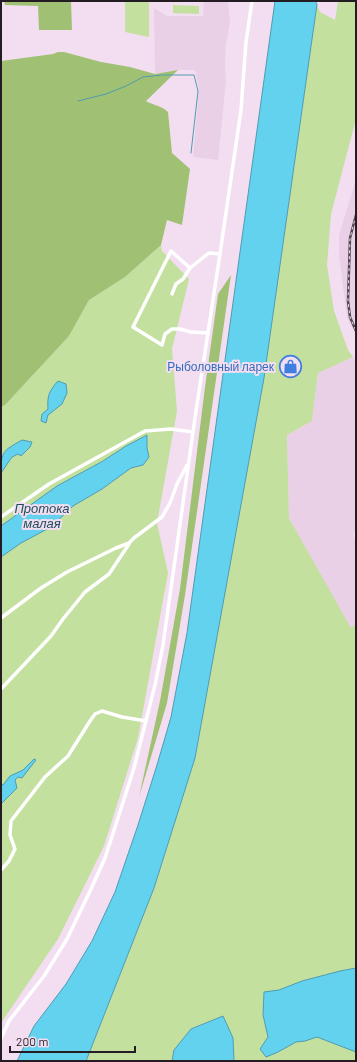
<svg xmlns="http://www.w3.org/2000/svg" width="357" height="1062" font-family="Barlow,sans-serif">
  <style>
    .built { fill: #ead0e7 }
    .green { fill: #c3e09e }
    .forest { fill: #a0c073 }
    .water { fill: #63d2ef; stroke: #509bb2 }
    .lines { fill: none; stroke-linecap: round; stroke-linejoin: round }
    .stream { stroke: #509bb2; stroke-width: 1 }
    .minor { stroke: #fff; stroke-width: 3.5 }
    .rail-casing { stroke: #50464e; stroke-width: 2.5 }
    .rail { stroke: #f2def0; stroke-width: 1; stroke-dasharray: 3; stroke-linecap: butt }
    .labels { text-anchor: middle; stroke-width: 4; stroke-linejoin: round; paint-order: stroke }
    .shop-label { font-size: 12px; fill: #366cbe; stroke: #f2def0; text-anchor: end }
    .water-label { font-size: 13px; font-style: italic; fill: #1d4e5a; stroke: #f2def0 }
  </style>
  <rect width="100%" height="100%" fill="#f2def0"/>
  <g class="built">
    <polygon points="204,1 228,1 230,22 226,45 225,65 226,81 218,160 193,157 199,90 195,70 178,70 155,74 154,8 167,16 203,16"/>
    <polygon points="356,180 356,334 347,318 339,255 339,235"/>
    <polygon points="353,357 356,362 356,530 353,533 356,544 356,623 351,629 289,518 287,435 312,421 318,373"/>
  </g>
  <g class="green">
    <polygon points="125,1 149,2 149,37 125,32"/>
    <polygon points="338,1 356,1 356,119 331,214 327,265 334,311 348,350 353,357 318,373 312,421 287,435 289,518 351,628 356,623 356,1061 86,1061 154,888 195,758 264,378 317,5 320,12 335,20"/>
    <polygon points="173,5 199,6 199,14 173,13"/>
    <polygon points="161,245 162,251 189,279 172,349 177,411 157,523 168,573 138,738 104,846 58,939 1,1023 1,557 21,543 51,527 73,506 102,489 131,468 143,465 149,457 147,448 147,435 126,446 103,461 57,486 1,526 1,473 12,457 30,447 2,455 1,460 1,407 5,405 69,336 89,300 125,277"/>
  </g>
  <g class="forest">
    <polygon points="4,1 71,1 72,30 39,30 38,6 5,5"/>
    <path d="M58,52h6l37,10 29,5 25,7 23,-4 -32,31c7,4 16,5 22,11l4,41 18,16 -8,56 -15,-5 -6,25 -36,32 -36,23 -20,36 -64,69 -4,2v-346l52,-7z"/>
    <polygon points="231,275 185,595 167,703 139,797 160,701 180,589 205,387 218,294"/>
  </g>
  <g class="water">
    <polygon points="275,1 315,1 317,4 264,378 195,758 154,888 86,1061 17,1061 34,1026 66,984 92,941 115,892 138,825 157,765 171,717 187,633"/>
    <path d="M58,381l8,3 1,9 -5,11 -14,11 -2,8 -5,-2 1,-7 6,-5c-1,-13 1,-18 10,-28z"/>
    <polygon points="147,435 147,448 149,457 143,465 131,468 102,489 73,506 51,527 21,543 1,557 1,526 57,486 103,461 126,446"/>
    <path d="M22,440l10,2 -2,5 -9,9 -3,-2 -6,3 -11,16c0,-22 2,-22 21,-33z"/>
    <polygon points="34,759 36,760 22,778 18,777 15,780 17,788 1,804 1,784 3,785 10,776 23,770"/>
    <polygon points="356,968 356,1052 317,1037 305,1041 296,1042 278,1052 266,1057 260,1049 268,1037 263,1015 264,992 279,990 302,981 340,971"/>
    <polygon points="223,1016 233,1038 234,1061 172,1061 174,1050 191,1029"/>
  </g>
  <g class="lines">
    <polyline class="stream" points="78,101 106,94 126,86 143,77 163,75 194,75 198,91 191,153"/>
    <g class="minor">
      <polyline points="190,268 171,251 133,327 162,345 165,334 172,329 180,329 191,332 208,333"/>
      <polyline points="172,294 176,284 183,279 190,268 209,253 220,254"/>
      <polyline points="1,517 49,484 145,431 171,429 193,432"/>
      <polyline points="1,618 41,588 67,572 116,548 129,543 134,538 162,517 170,503 177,484 187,465"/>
      <polyline points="1,689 51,636 63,619 85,592 109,574 129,544"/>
      <polyline points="1,870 9,861 15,849 10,835 11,821 45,777 68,756 90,721 95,714 102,711 122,717 146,721"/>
      <polyline points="1,1038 9,1021 44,976 67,939 91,889 105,858 118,818 134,768 155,685 163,645 193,432 196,411 220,254 241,110 246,42 252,1"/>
    </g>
    <defs>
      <polyline id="rail" points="356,215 350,238 348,301 350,317 356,331"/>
    </defs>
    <use href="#rail" class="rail-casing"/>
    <use href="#rail" class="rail"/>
  </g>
  <defs>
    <symbol id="shop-ring" viewBox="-11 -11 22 22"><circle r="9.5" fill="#f2def0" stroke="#3f7fe0" stroke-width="1.5"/><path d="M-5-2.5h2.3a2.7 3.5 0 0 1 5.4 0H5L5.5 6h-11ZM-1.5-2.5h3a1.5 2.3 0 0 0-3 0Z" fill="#3f7fe0"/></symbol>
  </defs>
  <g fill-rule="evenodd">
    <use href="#shop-ring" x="278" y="354" width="25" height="25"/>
  </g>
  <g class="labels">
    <g class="shop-label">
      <text x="274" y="371">Рыболовный ларек</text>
    </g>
    <g class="water-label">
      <text x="42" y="513">Протока<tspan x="42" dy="15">малая</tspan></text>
    </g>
  </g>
  <rect width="357" height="1062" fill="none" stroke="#231c22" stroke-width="4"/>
  <path d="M10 1046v6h125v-6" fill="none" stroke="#231c22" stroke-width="2"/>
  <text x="16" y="1046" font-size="12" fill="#231c22" stroke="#f2def0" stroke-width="3" paint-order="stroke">200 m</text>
</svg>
